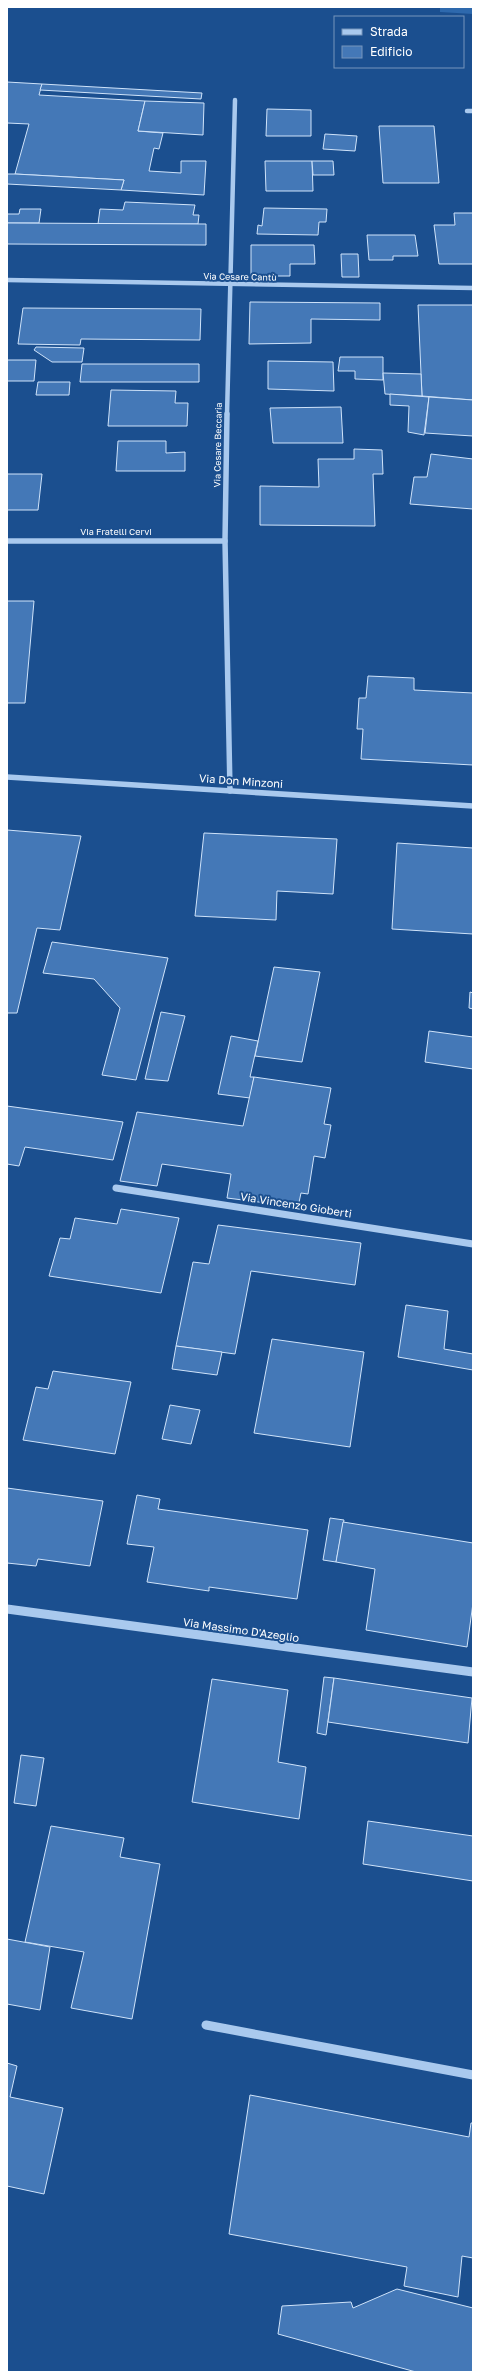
<svg xmlns="http://www.w3.org/2000/svg" width="480" height="2379" font-family="'Golos Text',sans-serif">
  <style>
    .green { fill: #2e69ad }
    .building { fill: #4478b7; stroke: #cfe3fa }
    .lines { fill: none; stroke-linecap: round; stroke-linejoin: round }
    .minor-far3 { stroke: #a9c9ee; stroke-width: 4.5 }
    .minor-far2 { stroke: #a9c9ee; stroke-width: 5.5 }
    .minor-far1 { stroke: #a9c9ee; stroke-width: 7 }
    .minor { stroke: #a9c9ee; stroke-width: 9 }
    .labels { text-anchor: middle; stroke-width: 4; stroke-linejoin: round; paint-order: stroke }
    .far-street-label { font-size: 9px; fill: #fff; stroke: #1b4f8f }
    .street-label { font-size: 11px; fill: #fff; stroke: #1b4f8f }
  </style>
  <rect width="100%" height="100%" fill="#1b4f8f"/>
  <polygon class="green" points="440,7 473,7 473,14 440,12"/>
  <g class="building">
    <polygon points="7,82 42,84 39,95 145,101 138,131 163,133 159,149 154,148 149,171 181,173 181,161 206,161 204,195 121,190 124,180 15,174 29,124 7,123"/>
    <polygon points="42,84 202,93 201,99 40,90"/>
    <polygon points="145,101 204,103 203,135 138,131"/>
    <polygon points="267,109 311,110 311,136 266,136"/>
    <polygon points="379,126 434,126 439,183 383,183"/>
    <polygon points="325,134 357,136 355,151 323,149"/>
    <polygon points="265,161 312,161 313,191 266,191"/>
    <polygon points="312,161 333,161 334,175 313,175"/>
    <polygon points="7,174 15,174 124,180 121,190 7,184"/>
    <polygon points="125,202 195,205 193,215 199,215 198,224 98,224 100,209 123,210"/>
    <polygon points="264,208 327,209 326,222 319,222 318,235 257,234 258,225 262,226"/>
    <polygon points="20,209 41,209 39,223 7,223 7,214 19,214"/>
    <polygon points="454,213 473,213 473,264 439,264 434,225 455,225"/>
    <polygon points="7,223 206,224 206,245 7,244"/>
    <polygon points="367,235 415,235 418,256 393,256 393,260 369,260"/>
    <polygon points="251,245 314,245 315,264 290,264 290,276 251,276"/>
    <polygon points="341,254 358,254 359,277 342,277"/>
    <polygon points="250,302 380,303 380,320 311,319 311,343 249,344"/>
    <polygon points="418,305 473,305 473,400 422,396"/>
    <polygon points="23,308 201,309 200,340 81,339 80,345 18,344"/>
    <polygon points="36,347 84,348 82,362 52,362 34,350"/>
    <polygon points="340,357 383,357 383,380 355,379 355,371 338,371"/>
    <polygon points="7,360 36,360 34,381 7,381"/>
    <polygon points="268,361 333,362 334,391 268,389"/>
    <polygon points="82,364 199,364 199,382 80,382"/>
    <polygon points="383,373 421,374 422,396 385,394"/>
    <polygon points="38,382 70,382 69,395 36,395"/>
    <polygon points="111,390 176,391 175,403 188,403 187,426 108,426"/>
    <polygon points="390,394 429,397 424,435 408,432 409,406 390,405"/>
    <polygon points="429,397 473,400 473,436 425,433"/>
    <polygon points="341,407 343,443 273,443 270,408"/>
    <polygon points="118,441 166,441 166,453 185,452 185,471 116,471"/>
    <polygon points="354,449 382,450 383,474 373,474 375,526 260,525 260,486 319,487 318,459 354,459"/>
    <polygon points="431,454 473,459 473,509 410,504 414,477 427,477"/>
    <polygon points="7,474 42,474 38,510 7,510"/>
    <polygon points="7,601 34,601 25,703 7,703"/>
    <polygon points="368,676 414,678 414,690 473,693 473,765 361,759 363,729 357,729 359,698 366,698"/>
    <polygon points="7,830 81,836 60,930 37,928 17,1013 7,1013"/>
    <polygon points="204,833 337,839 333,894 277,891 276,920 195,916"/>
    <polygon points="397,843 473,848 473,934 392,929"/>
    <polygon points="52,942 168,958 136,1080 102,1075 120,1008 94,979 43,973"/>
    <polygon points="274,967 320,972 302,1062 255,1056"/>
    <polygon points="470,992 473,993 473,1009 469,1008"/>
    <polygon points="161,1012 185,1016 168,1081 145,1079"/>
    <polygon points="429,1031 473,1037 473,1069 425,1062"/>
    <polygon points="231,1036 258,1041 250,1077 254,1077 250,1098 218,1094"/>
    <polygon points="254,1077 331,1088 324,1124 331,1125 325,1158 314,1156 308,1194 301,1193 298,1207 227,1198 231,1174 162,1164 157,1186 120,1181 137,1112 243,1126"/>
    <polygon points="7,1106 123,1122 113,1160 25,1147 19,1166 7,1164"/>
    <polygon points="121,1209 179,1218 161,1293 49,1276 60,1238 70,1239 75,1218 117,1224"/>
    <polygon points="218,1225 361,1243 355,1285 251,1271 235,1354 176,1346 193,1262 209,1264"/>
    <polygon points="406,1305 448,1311 444,1349 473,1354 473,1370 398,1357"/>
    <polygon points="272,1339 364,1352 350,1447 254,1433"/>
    <polygon points="176,1346 222,1352 217,1375 172,1369"/>
    <polygon points="53,1371 131,1382 115,1454 23,1440 36,1387 48,1389"/>
    <polygon points="170,1405 200,1410 191,1444 162,1439"/>
    <polygon points="7,1488 103,1501 90,1566 38,1559 36,1566 7,1563"/>
    <polygon points="137,1495 160,1499 158,1509 308,1530 297,1599 209,1587 209,1591 147,1582 154,1547 127,1544"/>
    <polygon points="330,1518 344,1520 336,1562 323,1560"/>
    <polygon points="343,1522 473,1543 473,1603 467,1647 366,1630 375,1569 336,1562"/>
    <polygon points="324,1677 334,1678 326,1735 317,1733"/>
    <polygon points="334,1678 472,1698 468,1743 328,1722"/>
    <polygon points="212,1679 288,1690 278,1762 306,1767 299,1819 192,1802"/>
    <polygon points="21,1755 44,1758 36,1806 14,1803"/>
    <polygon points="368,1821 473,1836 473,1881 363,1864"/>
    <polygon points="51,1826 124,1838 120,1857 160,1864 132,2019 71,2008 84,1952 25,1942"/>
    <polygon points="7,1939 50,1947 40,2010 7,2004"/>
    <polygon points="7,2063 17,2066 10,2097 63,2108 44,2194 7,2186"/>
    <polygon points="250,2095 469,2137 471,2123 473,2123 473,2258 462,2256 458,2297 404,2286 407,2267 229,2234"/>
    <polygon points="397,2289 473,2308 473,2372 416,2372 278,2334 282,2306 351,2302 353,2308"/>
  </g>
  <g class="lines">
    <g class="minor-far3">
      <polyline points="467,111 473,111"/>
      <polyline points="7,280 473,288"/>
      <polyline points="227,415 235,100"/>
    </g>
    <g class="minor-far2">
      <polyline points="227,414 225,541 230,791"/>
      <polyline points="7,541 225,541"/>
      <polyline points="7,777 473,806"/>
    </g>
    <polyline class="minor-far1" points="116,1188 473,1244"/>
    <g class="minor">
      <polyline points="7,1609 473,1672"/>
      <polyline points="206,2025 473,2075"/>
    </g>
  </g>
  <g class="labels">
    <g class="far-street-label">
      <text transform="translate(240 277) rotate(1)" y="3">Via Cesare Cantù</text>
      <text transform="translate(218 445) rotate(-89)" y="3">Via Cesare Beccaria</text>
      <text x="116" y="535">Via Fratelli Cervi</text>
    </g>
    <g class="street-label">
      <text transform="translate(241 781) rotate(4)" y="4">Via Don Minzoni</text>
      <text transform="translate(296 1205) rotate(9)" y="4">Via Vincenzo Gioberti</text>
      <text transform="translate(241 1630) rotate(8)" y="4">Via Massimo D'Azeglio</text>
    </g>
  </g>
  <rect width="480" height="2379" fill="none" stroke="#ffffff" stroke-width="16"/>
  <rect x="334" y="16" width="130" height="52" fill="#1b4f8f" stroke="#7695bc"/>
  <rect x="342" y="29" width="20" height="6" fill="#a9c9ee" stroke="#7695bc"/>
  <text x="370" y="36" font-size="12" fill="#ffffff">Strada</text>
  <rect x="342" y="46" width="20" height="12" fill="#4478b7" stroke="#7695bc"/>
  <text x="370" y="56" font-size="12" fill="#ffffff">Edificio</text>
</svg>
